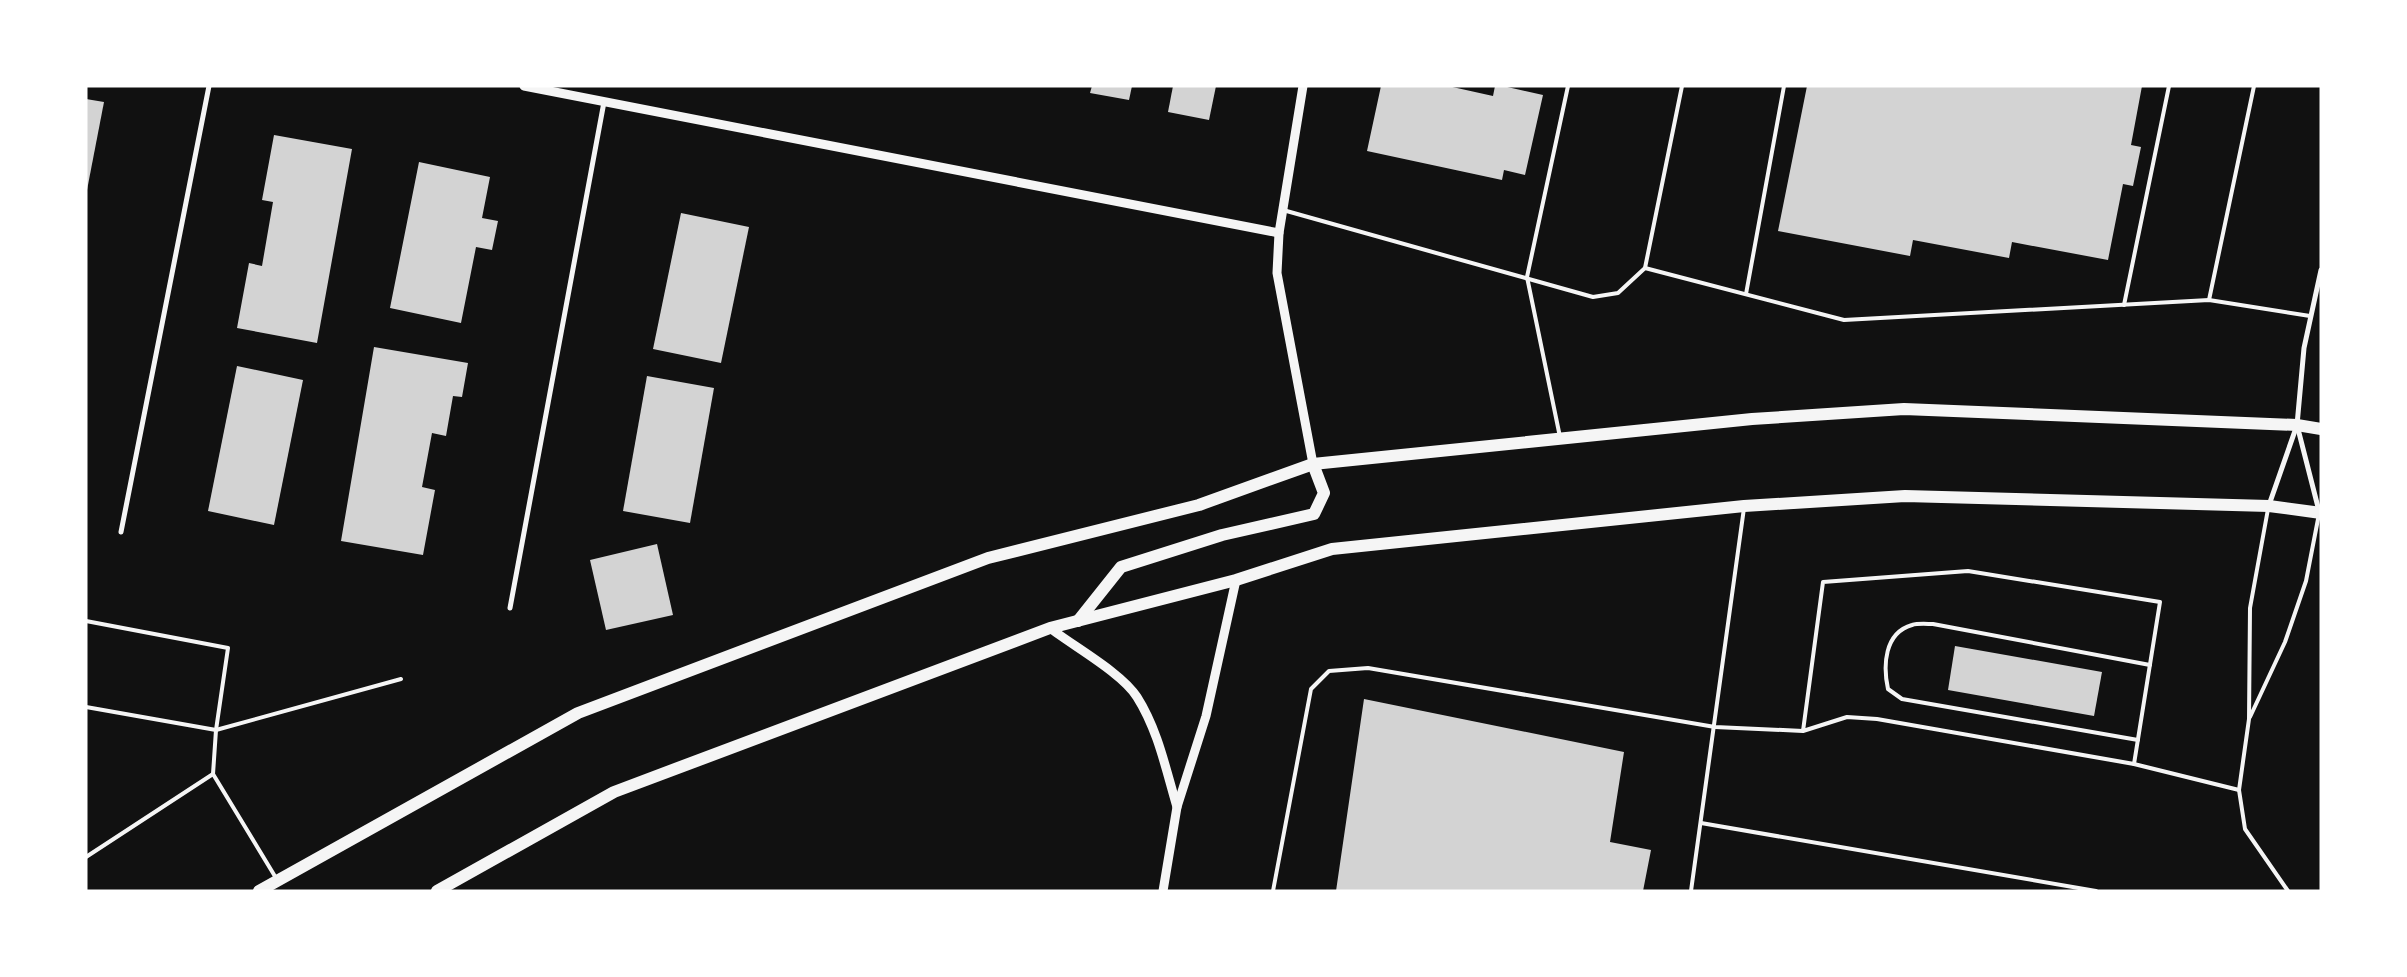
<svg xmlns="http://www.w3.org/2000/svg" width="2407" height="977" font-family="'DejaVu Sans',sans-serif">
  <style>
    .building { fill: #d3d3d3 }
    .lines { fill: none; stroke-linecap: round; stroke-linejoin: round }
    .service { stroke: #f5f5f5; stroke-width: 4 }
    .minor { stroke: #f5f5f5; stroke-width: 5 }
    .tertiary { stroke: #f5f5f5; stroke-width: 9 }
    .primary { stroke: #f5f5f5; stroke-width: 12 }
  </style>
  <rect width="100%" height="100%" fill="#111"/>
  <g class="building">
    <polygon points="1092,86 1132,86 1129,100 1090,93"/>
    <polygon points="1173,86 1216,86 1209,120 1168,112"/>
    <polygon points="1381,86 1448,86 1493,96 1495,86 1503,86 1543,95 1525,175 1504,170 1502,180 1367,151"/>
    <polygon points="1807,86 2142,86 2131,145 2141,147 2133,186 2123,184 2108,260 2012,242 2009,258 1913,240 1910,256 1778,231"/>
    <polygon points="86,99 104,102 87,190 86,190"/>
    <polygon points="274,135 352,149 317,343 237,328 249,263 262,266 273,202 262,200"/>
    <polygon points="419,162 490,177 482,218 498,221 492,250 476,247 461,323 390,308"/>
    <polygon points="681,213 749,227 721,363 653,349"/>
    <polygon points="374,347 468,363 462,397 453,396 446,436 432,433 422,487 435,490 423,555 341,541"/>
    <polygon points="237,366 303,380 274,525 208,511"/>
    <polygon points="647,376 714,388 690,523 623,511"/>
    <polygon points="657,544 673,615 606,630 590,560"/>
    <polygon points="1955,646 2102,672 2094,716 1948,690"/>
    <polygon points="1364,699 1624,752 1610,842 1651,850 1643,891 1336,891"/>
  </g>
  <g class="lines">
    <g class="service">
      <polyline points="1283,210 1593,297 1618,293 1645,268 1682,86"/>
      <polyline points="1645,268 1844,320 2209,300 2310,316"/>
      <polyline points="1746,294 1784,86"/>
      <polyline points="2209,300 2254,86"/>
      <polyline points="2124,305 2169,86"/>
      <polyline points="1560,437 1527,277 1568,86"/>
      <polyline points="2268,509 2250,608 2249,719 2239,790 2245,829 2288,891"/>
      <polyline points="86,621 228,648 216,730 213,774 276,878"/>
      <polyline points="86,707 216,730 401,679"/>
      <polyline points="2250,717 2285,642 2306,581 2319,514"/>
      <path d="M2138,740l-236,-41 -14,-10c-5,-23 -4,-56 24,-64 6,-2 15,-1 21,-1l217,41"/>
      <polyline points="2134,764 2239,790"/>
      <polyline points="1701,823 2096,891"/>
      <polyline points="86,857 213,774"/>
      <polyline points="1273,891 1311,689 1329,671 1368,668 1715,727 1803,731 1847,717 1877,719 2134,764 2160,602 1968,571 1823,582 1803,731"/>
      <polyline points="1691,891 1744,508"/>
    </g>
    <g class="minor">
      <polyline points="2297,425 2319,511"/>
      <polyline points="2269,505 2297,425 2304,348 2321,270"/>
      <polyline points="121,532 209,86"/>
      <polyline points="510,608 604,102"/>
    </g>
    <g class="tertiary">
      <polyline points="524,86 1279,233"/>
      <polyline points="1303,86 1279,233 1277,273 1313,464"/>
      <path d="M1050,628c23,18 72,45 87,69 21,33 29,73 40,110"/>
      <polyline points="1163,891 1177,807 1206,716 1236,580"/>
    </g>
    <g class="primary">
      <polyline points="1078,621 1121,567 1222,535 1314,514 1324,493 1313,464"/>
      <polyline points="259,891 578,713 988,558 1199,505 1313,464 1752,419 1904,409 2297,425 2321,429"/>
      <polyline points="437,891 614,792 1050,628 1236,580 1332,549 1744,506 1905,496 2269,506 2321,513"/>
    </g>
  </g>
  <rect width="2407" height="977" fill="none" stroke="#ffffff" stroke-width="175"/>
</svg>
